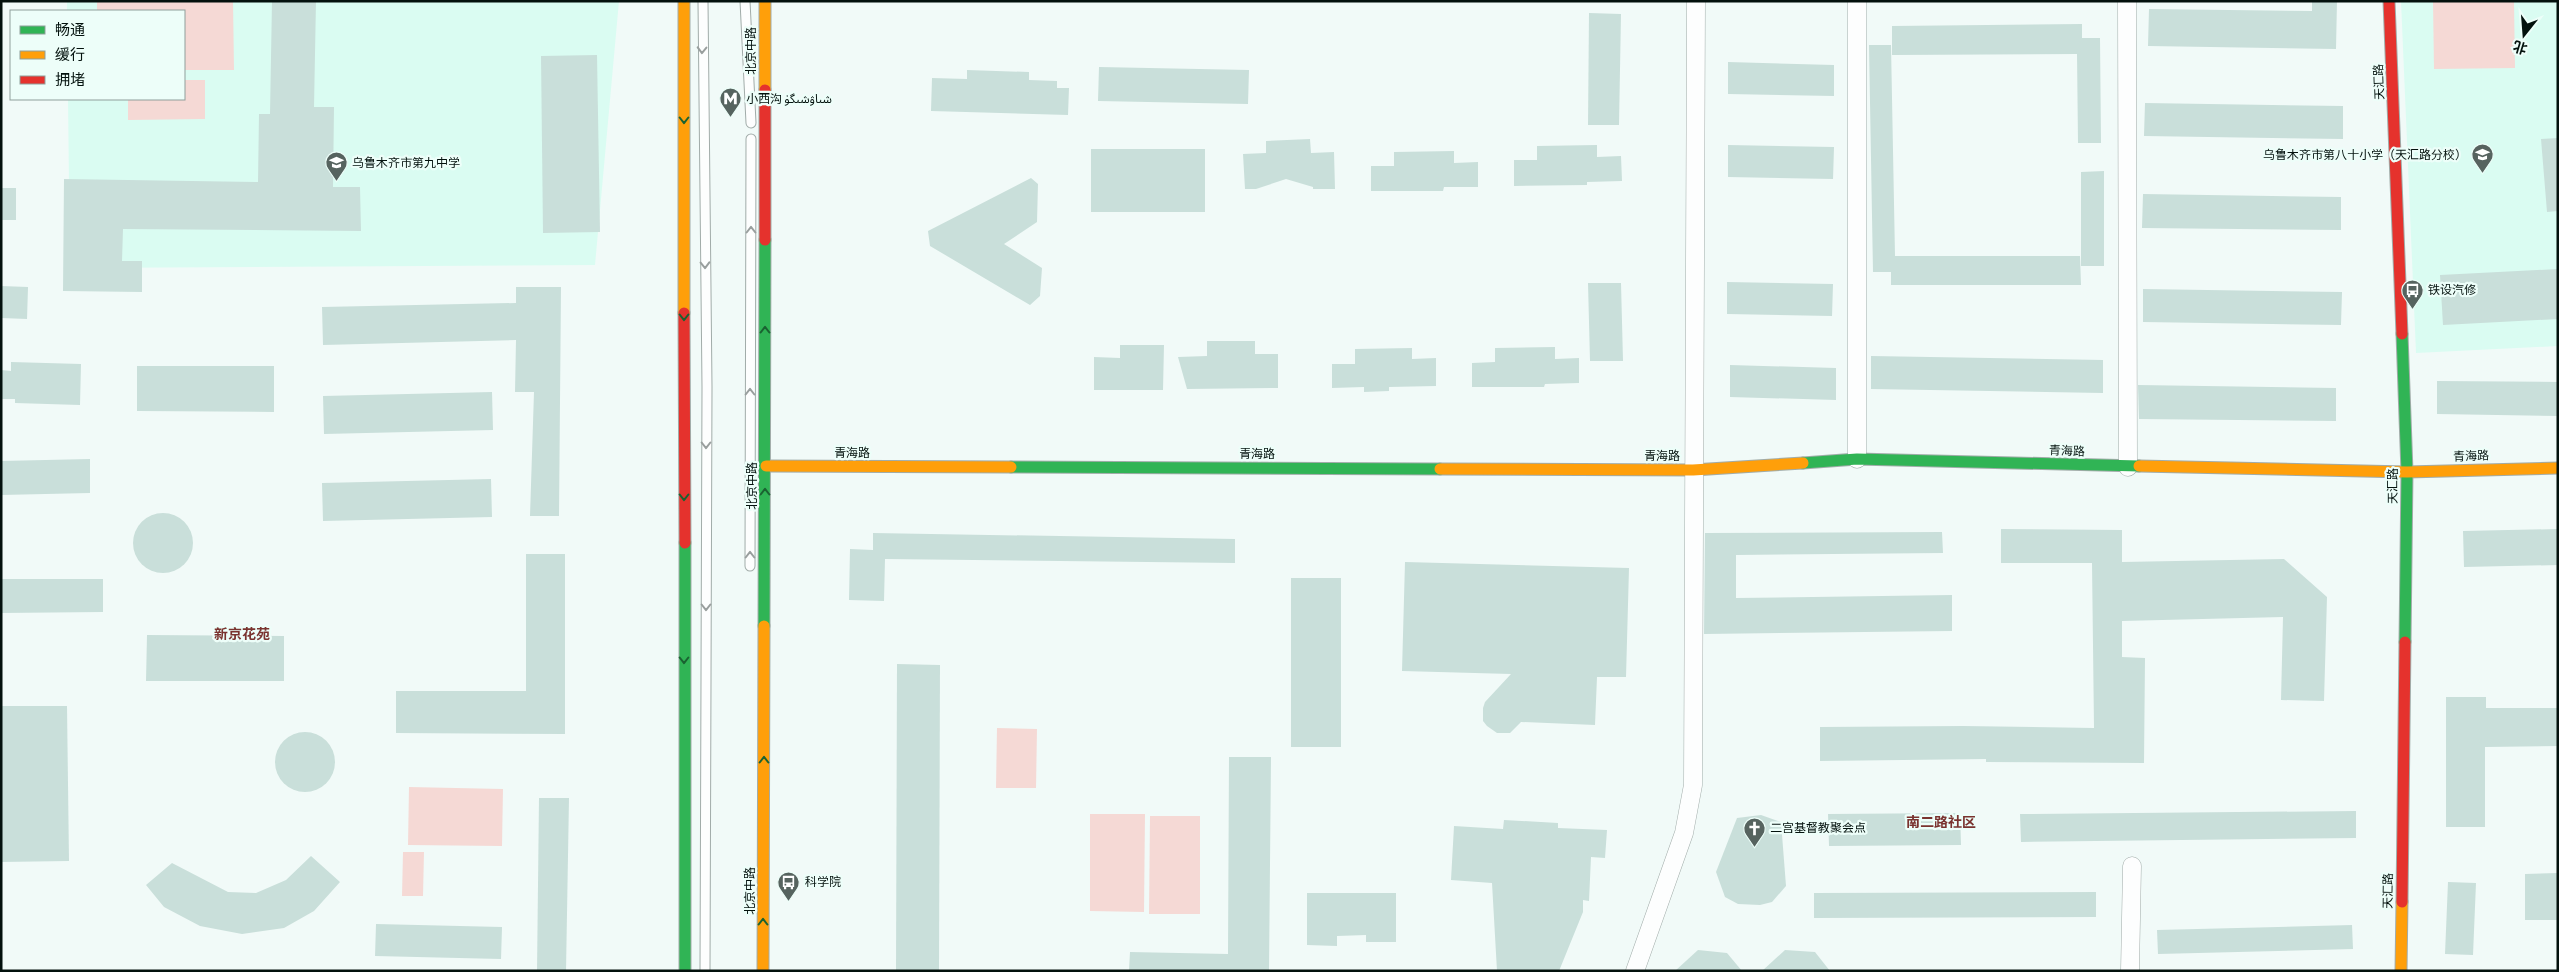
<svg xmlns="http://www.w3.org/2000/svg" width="2559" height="972" font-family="Commissioner,'Noto Sans Arabic','Noto Sans SC',sans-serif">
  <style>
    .built { fill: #dafcf2 }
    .green { fill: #f5d9d5 }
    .building { fill: #c9dfda }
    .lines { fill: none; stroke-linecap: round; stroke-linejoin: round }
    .lane-casing { stroke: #a1aca9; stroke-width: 11 }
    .street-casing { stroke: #a1aca9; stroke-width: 19 }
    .fast-casing { stroke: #a1aca9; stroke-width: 13 }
    .slow-casing { stroke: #a1aca9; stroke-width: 13 }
    .jam-casing { stroke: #a1aca9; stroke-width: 13 }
    .lane { stroke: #fdfefe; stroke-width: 9 }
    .street { stroke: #fdfefe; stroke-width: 18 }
    .fast { stroke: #30b455; stroke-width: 11 }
    .slow { stroke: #ff9f0a; stroke-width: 11 }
    .jam { stroke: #e5322d; stroke-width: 11 }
    .oneway { stroke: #999f9e }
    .oneway2 { stroke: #1a6231 }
    .labels { text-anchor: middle; stroke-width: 4.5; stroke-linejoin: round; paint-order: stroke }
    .street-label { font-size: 12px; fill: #03110d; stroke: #edfef9 }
    .poi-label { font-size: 12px; fill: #03110d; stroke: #edfef9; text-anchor: start }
    .neighbourhood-label { font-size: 14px; font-weight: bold; fill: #7a332f; stroke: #edfef9 }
  </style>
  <rect width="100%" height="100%" fill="#f1faf8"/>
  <g class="built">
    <polygon points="67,1 619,1 595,265 70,268 68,99 184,99 184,11 67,11"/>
    <polygon points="2401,1 2558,1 2558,346 2416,353"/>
  </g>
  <g class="green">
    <polygon points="97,1 233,1 234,70 184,70 184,11 97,11"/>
    <polygon points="2433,1 2514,1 2515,68 2434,69"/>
    <polygon points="184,80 205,80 205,119 128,120 128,99 184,99"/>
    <polygon points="997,728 1037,729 1036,788 996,788"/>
    <polygon points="409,787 503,789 502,846 408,845"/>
    <polygon points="1090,814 1145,814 1144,912 1090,911"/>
    <polygon points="1150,816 1200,816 1200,914 1149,914"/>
    <polygon points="403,852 424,852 423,896 402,896"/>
  </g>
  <g class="building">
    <polygon points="272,1 316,1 314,107 334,107 333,187 360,187 361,231 123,229 122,261 142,261 142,292 63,291 64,179 258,182 259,114 270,114"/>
    <polygon points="2312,1 2337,1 2336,49 2148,46 2149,9 2312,11"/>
    <polygon points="1589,13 1621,14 1619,125 1588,125"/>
    <polygon points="2082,24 2082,38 2100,38 2101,143 2078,143 2077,54 1892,55 1892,26"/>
    <polygon points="1869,45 1891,45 1895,256 2080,256 2081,285 1891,285 1891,272 1873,272"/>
    <polygon points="597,55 600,232 543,233 541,56"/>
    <polygon points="1728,62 1834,65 1834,96 1728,94"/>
    <polygon points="1099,67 1249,70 1248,104 1098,101"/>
    <polygon points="967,70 1029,72 1029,80 1057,81 1057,88 1069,88 1068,115 931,111 932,78 967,79"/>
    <polygon points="2145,103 2343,106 2343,139 2144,136"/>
    <polygon points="2558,138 2558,211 2547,212 2541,139"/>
    <polygon points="1310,139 1311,153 1334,152 1335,189 1313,189 1313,187 1286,179 1256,189 1245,189 1243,154 1266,153 1266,141"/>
    <polygon points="1597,145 1597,157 1621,156 1622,181 1587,182 1587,185 1514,186 1514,160 1537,160 1537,146"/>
    <polygon points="1728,145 1834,147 1833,179 1728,177"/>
    <rect x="1091" y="149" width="114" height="63"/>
    <polygon points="1454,151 1454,163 1478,162 1478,187 1444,187 1443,191 1371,191 1371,166 1394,166 1394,152"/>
    <polygon points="2104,171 2104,266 2081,266 2081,172"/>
    <polygon points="1031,178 1038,184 1037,222 1004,244 1042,268 1040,296 1030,305 930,246 928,231"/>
    <rect x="1" y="188" width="15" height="32"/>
    <polygon points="2143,194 2341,197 2341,230 2142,228"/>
    <polygon points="2558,269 2558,319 2443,325 2440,275"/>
    <polygon points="1727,282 1833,284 1832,316 1727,314"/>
    <polygon points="1588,283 1621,283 1623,361 1590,361"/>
    <polygon points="1,286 28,287 27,319 1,318"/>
    <polygon points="516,287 561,287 559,516 530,516 534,392 515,392 516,340 323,345 322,307 516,303"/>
    <polygon points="2143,289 2342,292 2341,325 2143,322"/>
    <polygon points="1207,341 1255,341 1255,354 1278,354 1278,388 1187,389 1178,357 1207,356"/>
    <polygon points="1120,345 1164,345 1163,390 1094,390 1094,357 1120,358"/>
    <polygon points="1555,347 1555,359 1579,358 1579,383 1545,384 1544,387 1472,387 1472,363 1495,362 1495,348"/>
    <polygon points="1412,348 1412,359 1436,358 1436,386 1389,387 1389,391 1364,392 1364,387 1332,388 1332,364 1355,364 1355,349"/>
    <polygon points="1871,356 2103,360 2103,393 1871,389"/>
    <polygon points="11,362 81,364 80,405 15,403 15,399 1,399 1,370 11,371"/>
    <polygon points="1730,365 1836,368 1836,400 1730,397"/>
    <polygon points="137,366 274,366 274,412 137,411"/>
    <polygon points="2437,381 2558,382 2558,416 2437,414"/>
    <polygon points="2138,385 2336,388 2336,421 2139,419"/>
    <polygon points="492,392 493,430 324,434 323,396"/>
    <polygon points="90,459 90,493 1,495 1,461"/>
    <polygon points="491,479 492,517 323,521 322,483"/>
    <circle cx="163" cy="543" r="30"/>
    <polygon points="2001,529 2122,530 2122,562 2284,559 2327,597 2324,701 2281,700 2283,617 2122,621 2122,657 2145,658 2144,763 1986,762 1986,759 1820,761 1820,727 1963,726 2094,728 2092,563 2001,563"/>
    <polygon points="2558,529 2558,565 2464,567 2463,531"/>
    <polygon points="1942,532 1943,553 1736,555 1736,598 1952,595 1952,631 1704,634 1705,533"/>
    <polygon points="873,533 1235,539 1235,563 885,559 884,601 849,600 850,549 873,550"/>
    <polygon points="526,554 565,554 565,734 396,733 396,691 526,691"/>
    <polygon points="1405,562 1629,568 1626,677 1597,677 1595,725 1521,722 1510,733 1497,733 1487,726 1483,721 1483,708 1485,702 1511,674 1402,671"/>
    <rect x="1291" y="578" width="50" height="169"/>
    <polygon points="1,579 103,579 103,612 1,613"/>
    <polygon points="147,635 284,636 284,681 146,681"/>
    <polygon points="897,664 940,665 939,971 896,971"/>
    <polygon points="2446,697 2486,697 2486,708 2558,708 2558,746 2485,747 2485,827 2446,827"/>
    <polygon points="1,706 67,706 69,861 1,862"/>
    <circle cx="305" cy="762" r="30"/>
    <polygon points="1229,757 1271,757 1269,971 1129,971 1130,952 1228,954"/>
    <polygon points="539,798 569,798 566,971 537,971"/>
    <polygon points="2356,811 2356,838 2021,842 2020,814"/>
    <polygon points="1960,813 1961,845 1829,846 1828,814"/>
    <polygon points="1761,815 1781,822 1786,886 1772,902 1760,905 1738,904 1725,897 1716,872 1737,818"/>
    <polygon points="1504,820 1558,823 1558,828 1607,830 1605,858 1591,857 1589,901 1583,900 1583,912 1559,971 1497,971 1492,883 1451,880 1454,826 1503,829"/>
    <polygon points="311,856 340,882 314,911 284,928 242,934 200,926 164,907 146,885 172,863 228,892 256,893 286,880"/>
    <polygon points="2558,873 2558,920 2525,920 2525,874"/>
    <polygon points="2448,882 2476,883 2473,955 2445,954"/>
    <polygon points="2096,892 2096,917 1814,918 1814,893"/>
    <polygon points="1307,893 1396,893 1396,942 1366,942 1366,935 1337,936 1337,946 1307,945"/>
    <polygon points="376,924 502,927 501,959 375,956"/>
    <polygon points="2352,925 2353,949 2158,954 2157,930"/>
    <polygon points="1698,950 1727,953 1742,971 1675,971"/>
    <polygon points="1785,950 1815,952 1830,971 1762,971"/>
  </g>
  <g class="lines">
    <defs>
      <g id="lane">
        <polyline points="703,1 707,387 705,971"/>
        <polyline points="745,1 751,123"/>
        <polyline points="750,566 751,139"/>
      </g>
      <g id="street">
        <polyline points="1857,1 1857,459"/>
        <polyline points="2127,1 2128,467"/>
        <polyline points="1635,971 1684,833 1693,785 1696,1"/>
        <polyline points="2130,971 2132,866"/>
      </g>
      <g id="fast">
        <polyline points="2402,334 2407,472 2405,642"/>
        <polyline points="1803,463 1857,459 2139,466"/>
        <polyline points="1011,467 1440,469"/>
        <polyline points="685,543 685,971"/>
        <polyline points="764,626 765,240"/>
      </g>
      <g id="slow">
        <polyline points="684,1 684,313"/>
        <polyline points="765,90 765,1"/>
        <polyline points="766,466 1011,467"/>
        <polyline points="2139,466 2407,472 2558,468"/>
        <polyline points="1440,469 1693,470 1803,463"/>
        <polyline points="763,971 764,626"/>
        <polyline points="2401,971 2402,902"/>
      </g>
      <g id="jam">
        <polyline points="2389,1 2402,334"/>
        <polyline points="765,240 765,90"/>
        <polyline points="684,313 685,543"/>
        <polyline points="2402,902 2405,642"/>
      </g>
    </defs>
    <use href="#lane" class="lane-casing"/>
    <use href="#street" class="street-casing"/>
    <use href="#fast" class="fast-casing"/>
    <use href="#slow" class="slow-casing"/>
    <use href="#jam" class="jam-casing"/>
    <use href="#lane" class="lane"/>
    <use href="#street" class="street"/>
    <use href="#fast" class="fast"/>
    <use href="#slow" class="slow"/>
    <use href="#jam" class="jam"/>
  </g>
  <defs><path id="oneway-chevron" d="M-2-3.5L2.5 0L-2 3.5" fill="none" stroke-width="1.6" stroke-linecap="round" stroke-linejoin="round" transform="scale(1.25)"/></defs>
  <g class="oneway">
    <use href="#oneway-chevron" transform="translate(702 50) rotate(91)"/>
    <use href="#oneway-chevron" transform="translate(751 230) rotate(-90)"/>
    <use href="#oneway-chevron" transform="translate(705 265) rotate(89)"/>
    <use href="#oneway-chevron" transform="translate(750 392) rotate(-90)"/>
    <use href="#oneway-chevron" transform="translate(706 445) rotate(90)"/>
    <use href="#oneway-chevron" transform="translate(750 555) rotate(-90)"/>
    <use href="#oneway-chevron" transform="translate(706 607) rotate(90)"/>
  </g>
  <g class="oneway2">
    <use href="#oneway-chevron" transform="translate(684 120) rotate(90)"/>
    <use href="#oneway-chevron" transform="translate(684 317) rotate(90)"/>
    <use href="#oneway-chevron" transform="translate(765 330) rotate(-90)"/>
    <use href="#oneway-chevron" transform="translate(765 492) rotate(-90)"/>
    <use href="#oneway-chevron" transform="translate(684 497) rotate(90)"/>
    <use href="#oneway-chevron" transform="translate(684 660) rotate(90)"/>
    <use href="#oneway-chevron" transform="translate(764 760) rotate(-90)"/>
    <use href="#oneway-chevron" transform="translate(763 922) rotate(-90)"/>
  </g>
  <defs>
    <symbol id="metro-pin" viewBox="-11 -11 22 30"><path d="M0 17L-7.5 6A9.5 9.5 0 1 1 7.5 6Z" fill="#56635f" stroke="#edfef9"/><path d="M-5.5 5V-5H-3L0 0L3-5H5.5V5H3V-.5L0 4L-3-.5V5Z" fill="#fff"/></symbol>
    <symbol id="school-pin" viewBox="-11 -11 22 30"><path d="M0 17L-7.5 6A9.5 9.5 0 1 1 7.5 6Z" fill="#56635f" stroke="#edfef9"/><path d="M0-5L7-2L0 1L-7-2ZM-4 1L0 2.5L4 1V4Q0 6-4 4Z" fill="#fff"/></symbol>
    <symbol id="bus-pin" viewBox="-11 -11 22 30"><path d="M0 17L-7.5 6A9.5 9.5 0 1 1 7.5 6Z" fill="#56635f" stroke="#edfef9"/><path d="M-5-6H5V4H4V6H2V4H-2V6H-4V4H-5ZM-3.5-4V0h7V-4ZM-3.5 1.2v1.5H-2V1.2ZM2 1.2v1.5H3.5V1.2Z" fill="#fff"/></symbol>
    <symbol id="church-pin" viewBox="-11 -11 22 30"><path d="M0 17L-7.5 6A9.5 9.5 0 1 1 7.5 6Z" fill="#56635f" stroke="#edfef9"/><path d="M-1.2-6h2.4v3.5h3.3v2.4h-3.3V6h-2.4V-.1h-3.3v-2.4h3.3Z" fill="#fff"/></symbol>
  </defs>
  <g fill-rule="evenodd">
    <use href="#metro-pin" x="718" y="86" width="25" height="34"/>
    <use href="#school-pin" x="2470" y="142" width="25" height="34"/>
    <use href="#school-pin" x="324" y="150" width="25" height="34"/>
    <use href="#bus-pin" x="2400" y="278" width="25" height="34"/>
    <use href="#church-pin" x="1742" y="816" width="25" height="34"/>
    <use href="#bus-pin" x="776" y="870" width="25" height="34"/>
  </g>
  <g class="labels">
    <g class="street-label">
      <text transform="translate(751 51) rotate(-90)" y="4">北京中路</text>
      <text transform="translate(2379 82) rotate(-92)" y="4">天汇路</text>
      <text transform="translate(2067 451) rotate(2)" y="4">青海路</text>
      <text x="852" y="457">青海路</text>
      <text x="1257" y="458">青海路</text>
      <text x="1662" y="460">青海路</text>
      <text transform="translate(2471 456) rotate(-2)" y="4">青海路</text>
      <text transform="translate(752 486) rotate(-90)" y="4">北京中路</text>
      <text transform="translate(2393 486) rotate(-90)" y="4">天汇路</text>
      <text transform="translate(750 891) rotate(-90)" y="4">北京中路</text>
      <text transform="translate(2388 891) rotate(-89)" y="4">天汇路</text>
    </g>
    <g class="poi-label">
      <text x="746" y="103">小西沟 شىاۋشىگۈ</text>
      <text x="2467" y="159" text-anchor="end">乌鲁木齐市第八十小学（天汇路分校）</text>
      <text x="352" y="167">乌鲁木齐市第九中学</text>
      <text x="2428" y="294">铁设汽修</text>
      <text x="1770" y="832">二宫基督教聚会点</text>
      <text x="805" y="886">科学院</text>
    </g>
    <g class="neighbourhood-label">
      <text x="242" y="639">新京花苑</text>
      <text x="1941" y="827">南二路社区</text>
    </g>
  </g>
  <rect width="2559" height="972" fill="none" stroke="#03110d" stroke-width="5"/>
  <rect x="10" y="10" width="175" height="90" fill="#edfef9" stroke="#8f9f9b"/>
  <rect x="20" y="26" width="25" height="8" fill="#30b455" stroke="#8f9f9b"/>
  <text x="55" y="35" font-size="15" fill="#03110d">畅通</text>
  <rect x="20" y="51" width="25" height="8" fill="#ff9f0a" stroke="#8f9f9b"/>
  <text x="55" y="60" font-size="15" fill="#03110d">缓行</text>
  <rect x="20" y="76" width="25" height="8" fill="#e5322d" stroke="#8f9f9b"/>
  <text x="55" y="85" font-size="15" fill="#03110d">拥堵</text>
  <g transform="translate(2524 35) rotate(197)" stroke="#edfef9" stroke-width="4" paint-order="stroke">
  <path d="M0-4L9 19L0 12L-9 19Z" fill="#03110d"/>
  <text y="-8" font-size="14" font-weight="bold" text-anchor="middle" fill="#03110d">北</text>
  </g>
</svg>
